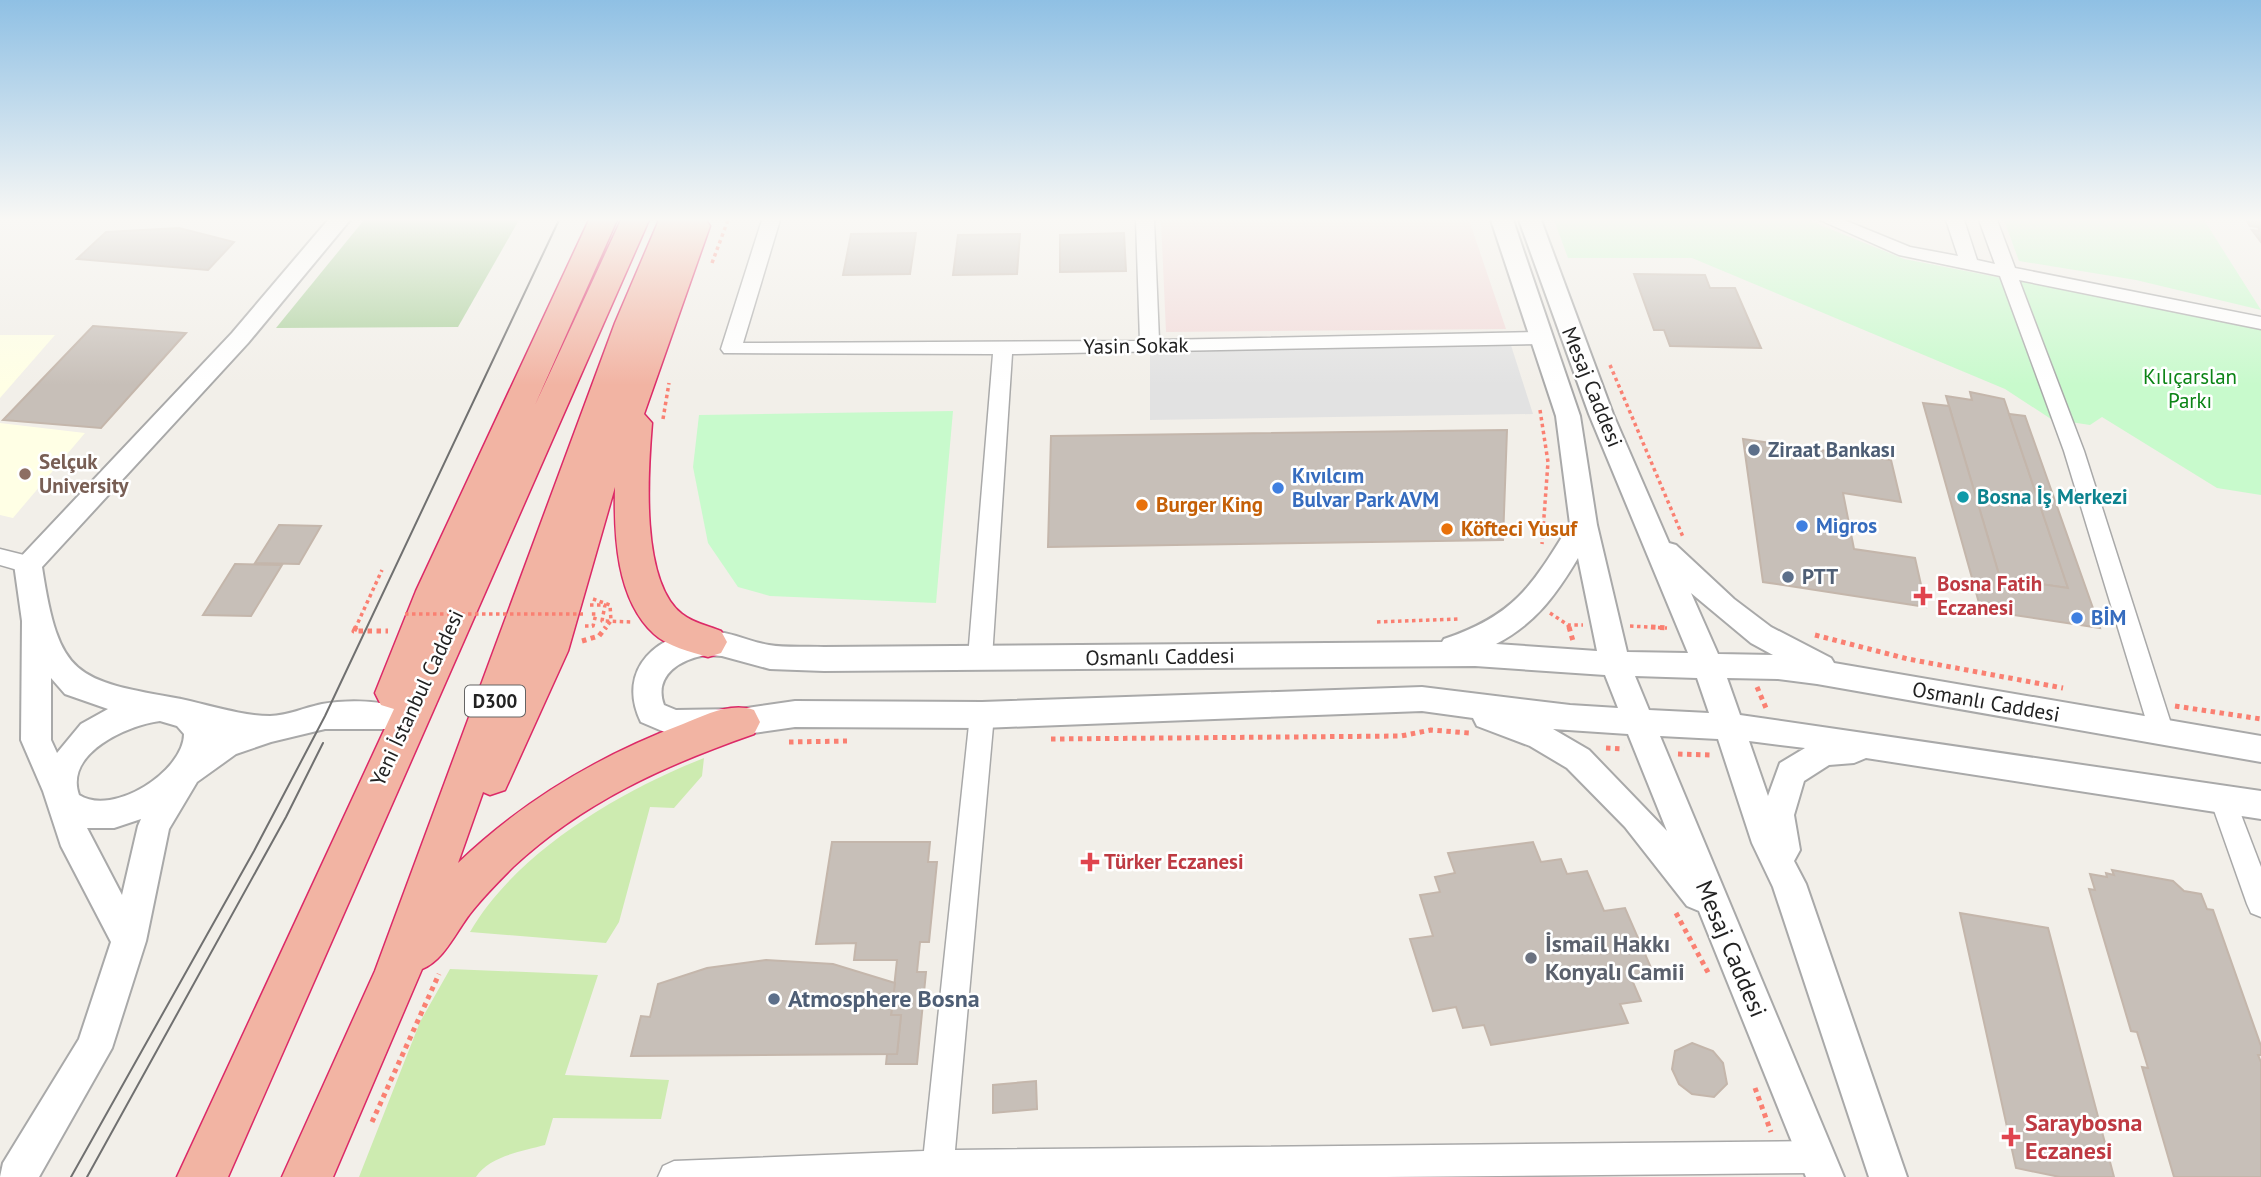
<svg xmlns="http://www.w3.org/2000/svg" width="2261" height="1177" font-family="'PT Sans',sans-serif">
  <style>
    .commercial { fill: #f2dad9 }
    .education { fill: #ffffe5 }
    .grass { fill: #cdebb0 }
    .forest { fill: #add19e }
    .park { fill: #c8facc }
    .parking { fill: #e2e2e2 }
    .building { fill: #c7bfb8; stroke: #c4b6ab; stroke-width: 2 }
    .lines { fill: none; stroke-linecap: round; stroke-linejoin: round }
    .minor-casing { stroke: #a9a9a9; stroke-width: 3 }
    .tertiary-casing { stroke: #a9a9a9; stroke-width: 4 }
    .trunk-casing { stroke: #dc2a67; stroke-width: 3 }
    .path-far1 { stroke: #fa8072; stroke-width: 3.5; stroke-dasharray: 3.5 3.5; stroke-linecap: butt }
    .path { stroke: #fa8072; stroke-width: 5; stroke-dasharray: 4.5 4.5; stroke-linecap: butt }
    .minor { fill: #fff; fill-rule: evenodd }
    .tertiary { fill: #fff; fill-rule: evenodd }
    .trunk { fill: #f2b4a3; fill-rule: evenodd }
    .tram { stroke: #707070; stroke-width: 2 }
    .path-bridge { stroke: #fa8072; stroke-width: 3.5; stroke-dasharray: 3.5 3.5; stroke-linecap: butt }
    .service-dot { fill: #5c6f8a; stroke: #fff; stroke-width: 2.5 }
    .education-dot { fill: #8d6e63; stroke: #fff; stroke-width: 2.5 }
    .shop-dot { fill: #3f7fe0; stroke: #fff; stroke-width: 2.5 }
    .culture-dot { fill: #0f9aa8; stroke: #fff; stroke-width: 2.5 }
    .food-dot { fill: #e8710a; stroke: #fff; stroke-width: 2.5 }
    .health-dot { fill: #e0444e; stroke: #fff; stroke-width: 2.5 }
    .worship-dot { fill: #6b7280; stroke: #fff; stroke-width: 2.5 }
    .labels { text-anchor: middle; stroke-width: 5; stroke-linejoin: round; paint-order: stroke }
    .shield { fill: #fff; stroke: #646464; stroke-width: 2 }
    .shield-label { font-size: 19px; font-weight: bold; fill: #222 }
    .street-label { font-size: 21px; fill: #222; stroke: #fff }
    .park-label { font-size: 21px; fill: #0c8416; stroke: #fff }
    .service-label { font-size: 21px; font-weight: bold; fill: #4e5e75; stroke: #fff; text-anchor: start }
    .education-label { font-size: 21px; font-weight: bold; fill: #785e54; stroke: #fff; text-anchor: start }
    .shop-label { font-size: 21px; font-weight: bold; fill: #366cbe; stroke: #fff; text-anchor: start }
    .culture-label { font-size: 21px; font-weight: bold; fill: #0d838f; stroke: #fff; text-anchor: start }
    .food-label { font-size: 21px; font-weight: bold; fill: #c56008; stroke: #fff; text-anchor: start }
    .health-label { font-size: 21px; font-weight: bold; fill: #be3a42; stroke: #fff; text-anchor: start }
    .near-worship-label { font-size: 24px; font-weight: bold; fill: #5b616d; stroke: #fff; text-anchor: start }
    .near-street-label { font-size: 24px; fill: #222; stroke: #fff }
    .near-service-label { font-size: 24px; font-weight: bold; fill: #4e5e75; stroke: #fff; text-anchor: start }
    .near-health-label { font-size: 24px; font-weight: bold; fill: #be3a42; stroke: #fff; text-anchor: start }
  </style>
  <rect width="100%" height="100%" fill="#f2efe9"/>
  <polygon class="commercial" points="1161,220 1469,220 1506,329 1166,332"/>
  <g class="education">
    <polygon points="0,335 55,335 0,398"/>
    <polygon points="0,423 85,433 13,518 0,515"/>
  </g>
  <g class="grass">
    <path d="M704,758l-2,18 -28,32 -24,-1 -31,115 -13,21 -136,-11c46,-80 150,-141 234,-174z"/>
    <path d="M450,969l148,6 -33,100 104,5 -8,39 -108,-1 -8,27c-22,6 -56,11 -69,32h-117l61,-155z"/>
  </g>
  <polygon class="forest" points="364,220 519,220 458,327 276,328"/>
  <g class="park">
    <polygon points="1554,220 1808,220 1904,259 2261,328 2261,495 2217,488 2102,417 2090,425 2051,419 2005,389 1692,258 1568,258"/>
    <polygon points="2004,220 2204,220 2261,310 2136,280 2019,261"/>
    <polygon points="953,411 936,603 770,596 738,587 708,543 693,467 699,415"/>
  </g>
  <polygon class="parking" points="1509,339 1533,414 1150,420 1150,347"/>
  <g class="building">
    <polygon points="2246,220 2261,220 2261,242 2252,230 2260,231 2258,227 2250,226"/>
    <polygon points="179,228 234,242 208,270 77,259 106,232"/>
    <polygon points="916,233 910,274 843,275 851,234"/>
    <polygon points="1124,233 1126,271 1060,272 1060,235"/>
    <polygon points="1020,234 1017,274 953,275 958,235"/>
    <polygon points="1634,274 1705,275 1710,288 1735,288 1761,348 1670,346 1664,330 1654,330"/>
    <polygon points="93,326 186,333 101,428 3,420"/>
    <polygon points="1970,392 2004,399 2068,588 2000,578 1946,396 1972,400"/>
    <polygon points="1923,403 1949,406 2000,578 2068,588 2009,414 2025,416 2100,628 1981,610"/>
    <polygon points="1507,430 1503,540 1048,547 1051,436"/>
    <polygon points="1743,439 1891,460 1901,502 1843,493 1854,549 1915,558 1926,607 1763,582"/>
    <polygon points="279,525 321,526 299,564 255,563"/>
    <polygon points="235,564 282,565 251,616 203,615"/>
    <polygon points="832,842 930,842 928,862 937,862 929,942 920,942 917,972 926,972 917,1064 886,1064 887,1054 897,1054 901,1015 891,1015 897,960 854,960 856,943 816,944"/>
    <polygon points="1533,842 1541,862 1561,859 1567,874 1587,871 1604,911 1625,908 1655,977 1632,980 1641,1001 1620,1004 1628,1023 1491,1045 1484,1025 1463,1028 1456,1007 1433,1011 1410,939 1433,936 1420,895 1440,892 1435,877 1455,873 1448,853"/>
    <polygon points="2112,870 2173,881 2184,891 2201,894 2207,909 2213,910 2261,1046 2261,1055 2258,1055 2261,1062 2261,1177 2174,1177 2142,1067 2148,1068 2137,1032 2131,1031 2089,889 2095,890 2090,874 2107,877 2106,873 2114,875"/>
    <polygon points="1960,913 2048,928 2114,1177 2060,1177 2016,1168"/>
    <polygon points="766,960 833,964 895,983 891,1015 901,1015 897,1054 631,1056 641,1016 650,1017 658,984 707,968"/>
    <polygon points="1692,1043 1713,1051 1723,1063 1727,1084 1714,1097 1692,1094 1679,1084 1672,1069 1675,1051"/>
    <polygon points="1036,1081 1037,1109 993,1113 993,1085"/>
  </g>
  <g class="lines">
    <defs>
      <g id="minor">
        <polygon points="762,220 780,220 743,343 1140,341 1136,220 1154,220 1159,340 1541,332 1551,338 1541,344 1012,354 992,658 988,665 980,668 972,665 968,658 993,354 724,353 721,349"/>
        <polygon points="1820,220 1844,220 1910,247 1958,256 1946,220 1964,220 1977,260 1995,264 1979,220 1997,220 2015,268 2261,317 2261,329 2019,280 2084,451 2174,733 2171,740 2162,744 2153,740 2150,733 2064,451 2000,276 1899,255"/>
        <polygon points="0,549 36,558 39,564 36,570 28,573 0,565"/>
        <polygon points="982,705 991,708 994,715 955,1150 1817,1141 1828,1146 1833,1157 1828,1168 1817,1173 1386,1177 658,1177 663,1166 674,1161 924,1151 970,715 973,708"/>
        <polygon points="2223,788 2232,791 2261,867 2261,917 2251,913 2247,904 2210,799 2214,791"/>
      </g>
      <g id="tertiary">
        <path d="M328,220h22l-102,123 -206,224c17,111 33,113 139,132 28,6 61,17 89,17 17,0 36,-9 52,-12 22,-4 54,-4 75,3l4,9 -4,9 -11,4h-61l-54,13 -35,12 -39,28 -28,47 -23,112 -34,107 -73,129h-39l3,-14 76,-124 32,-97 -50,-96 -18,-55 -22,-51 1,-119 -8,-57 218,-231zM51,678l14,16 43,15 -27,15 -24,29 -6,-13zM160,721l17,5 7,8c0,37 -71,83 -105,61 -15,-42 49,-70 81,-74zM141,819l-3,7 -16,69 -35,-67h27z"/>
        <path d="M1491,220h22l67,196 17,109 30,127 61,1 -99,-239 -70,-194h22l72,194 56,129 7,2 58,54 37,28 60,31 3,5 427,73v26l-444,-78 -39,-5 -51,-1 13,37 521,76v28l-395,-61 -12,5 -25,2 -25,16 -10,34 6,35 -6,11 12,23 101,293h-38l-96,-290 -21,-44 -34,-104 -58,-3 184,441h-38l-107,-266 -12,-5 -62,-79 -58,-59 -37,-22 -53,-20 -4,-8 -51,-7 -440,17 -187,-1 -55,8 -66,1 -33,-14c-26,-53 18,-92 70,-91 20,1 39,11 58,14 18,3 37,1 55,2l618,-5 2,-3c71,-24 88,-53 126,-115l-14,-108zM1578,558l19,93 -101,-7c39,-20 60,-49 82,-86zM1691,593l60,50 22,12 -55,-1zM706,655l16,1 48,13 54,2 651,-5 130,9 13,33 -48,-3 -148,-18 -440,15 -187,-1 -55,8 -64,1 -12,-5c-11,-30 17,-46 42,-50zM1635,676l62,2 12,35 -60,-3zM1553,729l75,5 39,97 -78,-81zM1749,741l56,7 -25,15 -12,33z"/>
      </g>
      <g id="trunk">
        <polygon points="589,220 617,220 535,405 621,220 649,220 228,1177 177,1177 394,709 381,705 375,693 416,591"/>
        <path d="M659,220h47l4,6 -66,188 8,9c-4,49 -12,158 30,191 11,9 27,12 39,17l6,11 -6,11 -13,4c-17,-5 -41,-11 -54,-23 -38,-35 -40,-99 -39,-147l-47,164 -63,139 -15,5 -7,-3 -25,71c66,-63 140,-107 225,-139 22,-9 48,-22 71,-14l6,12 -6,12c-89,31 -171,68 -241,133 -14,14 -28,28 -40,43 -16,19 -28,50 -51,59l-89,208h-51l93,-206 240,-648z"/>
      </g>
    </defs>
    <use href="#minor" class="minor-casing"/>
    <use href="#tertiary" class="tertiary-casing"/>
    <use href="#trunk" class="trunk-casing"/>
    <g class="path-far1">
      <polyline points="712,263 728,220"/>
      <polyline points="1610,365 1683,537"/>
      <polyline points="1540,410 1548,462 1542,544"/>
      <polyline points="663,419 669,383"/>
      <polyline points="593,599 610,605 611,621 605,629"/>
      <polyline points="590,605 605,605 602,621 632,622"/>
      <polyline points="1550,613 1568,625 1583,625"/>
      <polyline points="1377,622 1460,619"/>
      <polyline points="1568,625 1569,629"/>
      <polyline points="585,626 593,626 596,614 590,614"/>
      <polyline points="1630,626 1667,628"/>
      <polyline points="355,629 382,570"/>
    </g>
    <g class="path">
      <polyline points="356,627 354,631 388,631"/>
      <polyline points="1569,627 1573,641"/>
      <polyline points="1651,627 1667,628"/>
      <polyline points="1815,635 1908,659 2063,688"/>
      <polyline points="582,641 599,636 606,627"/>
      <polyline points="1757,687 1766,708"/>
      <polyline points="2175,706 2261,719"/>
      <polyline points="1051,739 1401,736 1431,730 1469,733"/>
      <polyline points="789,742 847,741"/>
      <polyline points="1606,748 1624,749"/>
      <polyline points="1678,754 1711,755"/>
      <polyline points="1676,913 1710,976"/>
      <polyline points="1755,1088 1771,1132"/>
      <polyline points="372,1122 439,974"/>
    </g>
    <use href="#minor" class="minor"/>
    <use href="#tertiary" class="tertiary"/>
    <use href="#trunk" class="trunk"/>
    <g class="tram">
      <polyline points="71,1177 254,851 325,716 559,220"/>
      <polyline points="87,1177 286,817 323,743"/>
    </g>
    <polyline class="path-bridge" points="405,614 583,614"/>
  </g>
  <linearGradient id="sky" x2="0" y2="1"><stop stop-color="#8fc0e4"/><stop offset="0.57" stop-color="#f9f8f5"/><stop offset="1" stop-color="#f9f8f5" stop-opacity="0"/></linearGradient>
  <rect width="2261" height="385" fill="url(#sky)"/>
  <g class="service-dot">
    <circle cx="1754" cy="450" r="7"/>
    <circle cx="1788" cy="577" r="7"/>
    <circle cx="774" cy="999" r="7"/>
  </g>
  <circle class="education-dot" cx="25" cy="474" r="7"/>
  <g class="shop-dot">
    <circle cx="1278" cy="488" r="7"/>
    <circle cx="1802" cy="526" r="7"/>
    <circle cx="2077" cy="618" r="7"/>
  </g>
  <circle class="culture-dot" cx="1963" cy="497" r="7"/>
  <g class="food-dot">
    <circle cx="1142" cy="505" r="7"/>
    <circle cx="1447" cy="529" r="7"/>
  </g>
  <g class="health-dot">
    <path d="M1919.5 585.5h7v7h7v7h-7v7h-7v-7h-7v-7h7z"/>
    <path d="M1086.5 851.5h7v7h7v7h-7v7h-7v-7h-7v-7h7z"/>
    <path d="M2007.5 1126.5h7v7h7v7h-7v7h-7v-7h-7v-7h7z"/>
  </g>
  <circle class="worship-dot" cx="1531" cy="958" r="7"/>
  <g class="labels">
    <rect class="shield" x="465" y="685.5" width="60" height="31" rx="5"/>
    <g class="shield-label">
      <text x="495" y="708">D300</text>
    </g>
    <g class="street-label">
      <text transform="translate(1136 346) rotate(-1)" y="7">Yasin Sokak</text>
      <text transform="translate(1592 387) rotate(68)" y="7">Mesaj Caddesi</text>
      <text transform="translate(1160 657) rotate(-1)" y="7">Osmanlı Caddesi</text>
      <text transform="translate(417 698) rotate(-65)" y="7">Yeni İstanbul Caddesi</text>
      <text transform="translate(1986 702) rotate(10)" y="7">Osmanlı Caddesi</text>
    </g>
    <g class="park-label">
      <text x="2190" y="384">Kılıçarslan<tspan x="2190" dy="24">Parkı</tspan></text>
    </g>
    <g class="service-label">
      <text x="1768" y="457">Ziraat Bankası</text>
      <text x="1802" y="584">PTT</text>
    </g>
    <g class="education-label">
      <text x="39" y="469">Selçuk<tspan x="39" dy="24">University</tspan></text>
    </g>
    <g class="shop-label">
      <text x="1292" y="483">Kıvılcım<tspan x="1292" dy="24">Bulvar Park AVM</tspan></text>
      <text x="1816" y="533">Migros</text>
      <text x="2091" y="625">BİM</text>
    </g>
    <g class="culture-label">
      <text x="1977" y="504">Bosna İş Merkezi</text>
    </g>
    <g class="food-label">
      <text x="1156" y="512">Burger King</text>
      <text x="1461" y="536">Köfteci Yusuf</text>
    </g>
    <g class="health-label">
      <text x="1937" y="591">Bosna Fatih<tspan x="1937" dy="24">Eczanesi</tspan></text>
      <text x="1104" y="869">Türker Eczanesi</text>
    </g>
    <g class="near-worship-label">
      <text x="1545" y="952">İsmail Hakkı<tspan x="1545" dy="28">Konyalı Camii</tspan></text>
    </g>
    <g class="near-street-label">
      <text transform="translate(1731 949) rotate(67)" y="8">Mesaj Caddesi</text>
    </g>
    <g class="near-service-label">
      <text x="788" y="1007">Atmosphere Bosna</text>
    </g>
    <g class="near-health-label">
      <text x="2025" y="1131">Saraybosna<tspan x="2025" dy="28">Eczanesi</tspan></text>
    </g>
  </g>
</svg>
